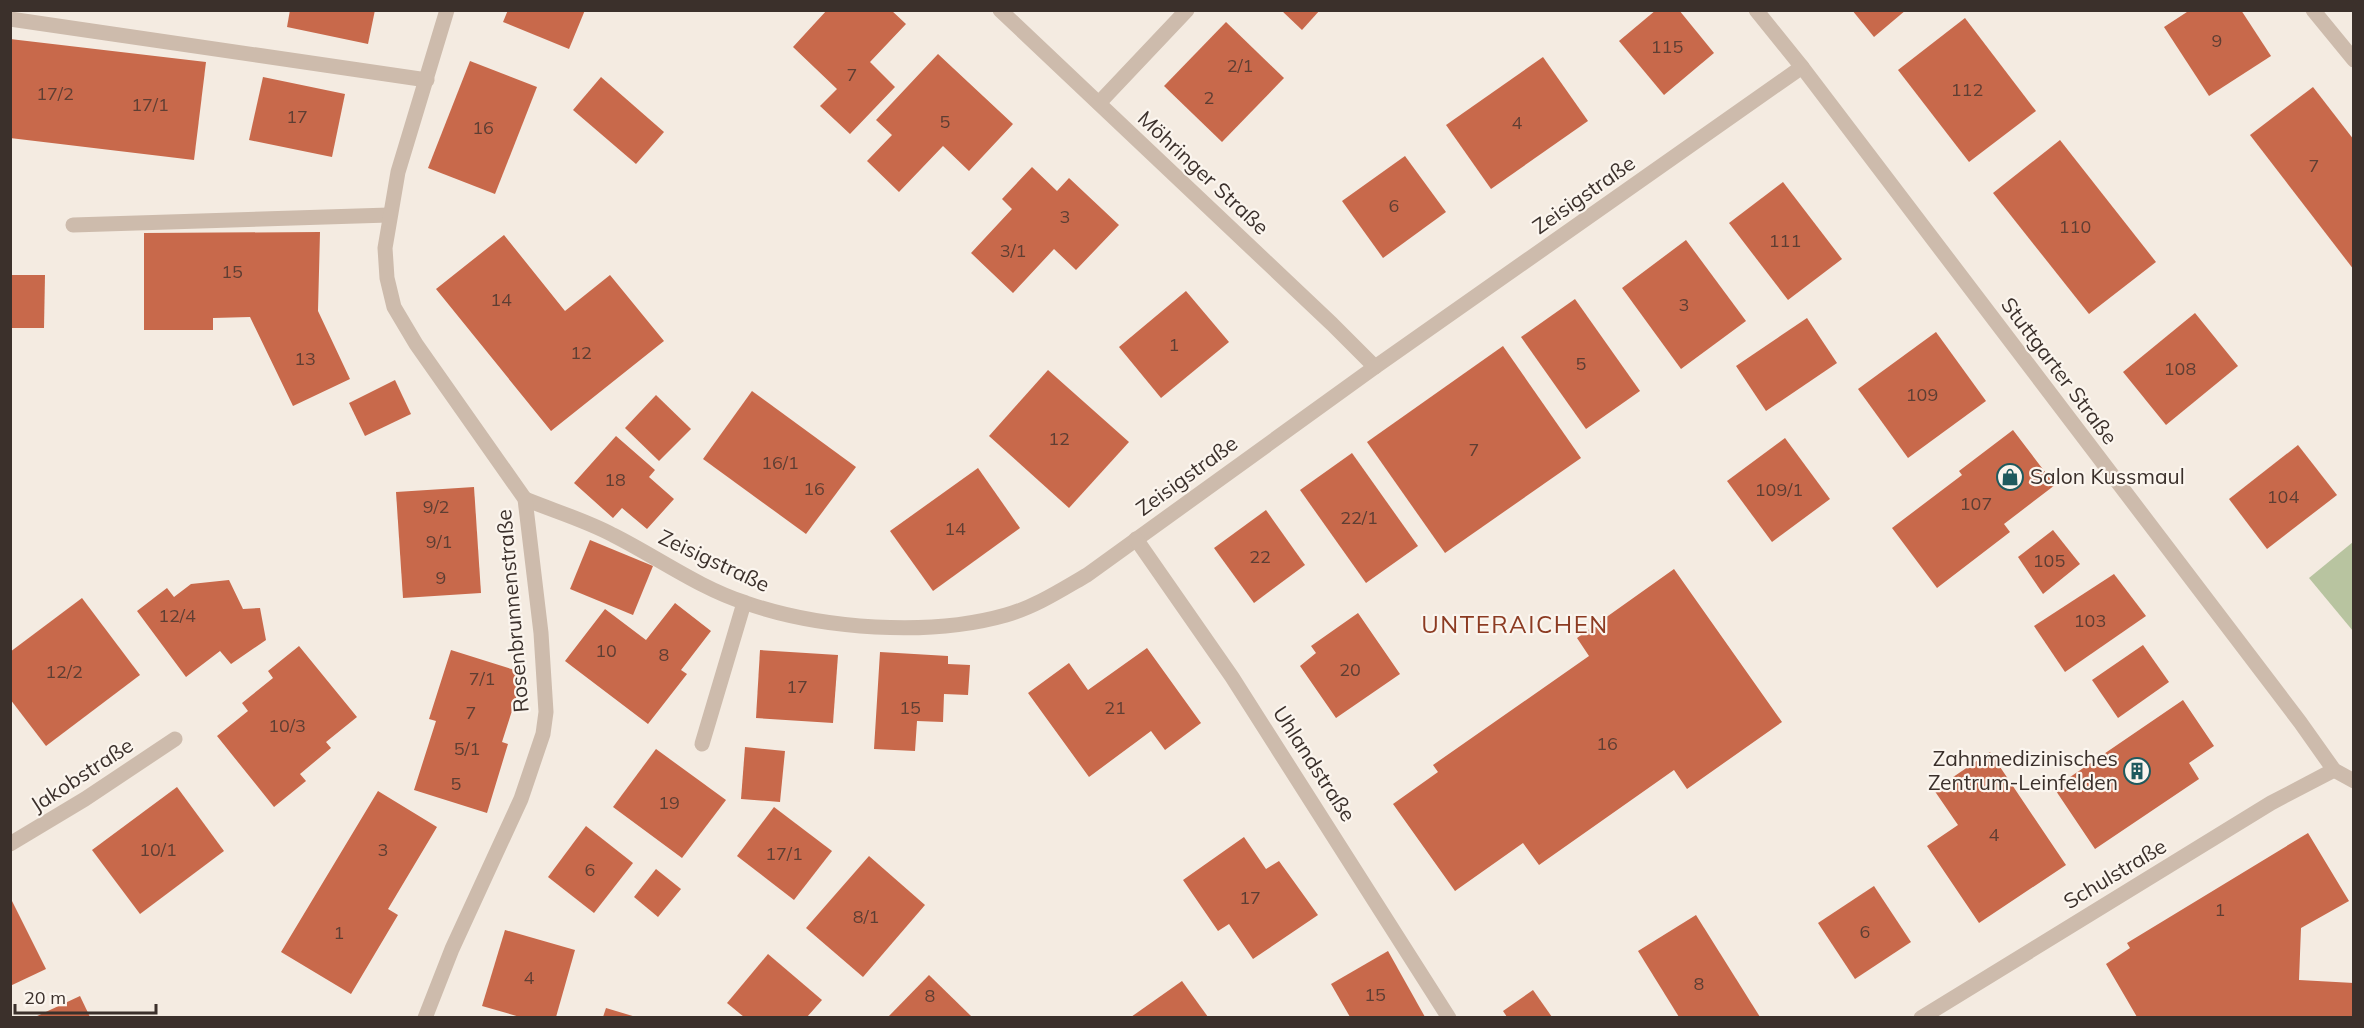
<svg xmlns="http://www.w3.org/2000/svg" width="2364" height="1028" font-family="Mulish,sans-serif">
  <style>
    .green { fill: #b8c4a0 }
    .building { fill: #c8694b }
    .lines { fill: none; stroke-linecap: round; stroke-linejoin: round }
    .minor { stroke: #cdbbac; stroke-width: 15 }
    .labels { text-anchor: middle; stroke-width: 4.5; stroke-linejoin: round; paint-order: stroke }
    .number-label { font-size: 18px; fill: #5e3e33 }
    .street-label { font-size: 21px; fill: #3b302b; stroke: #fbf5ee }
    .poi-label { font-size: 21px; fill: #3b302b; stroke: #fbf5ee; text-anchor: start }
    .quarter-label { font-size: 24px; letter-spacing: 1.5px; fill: #8c3b22; stroke: #fbf5ee }
  </style>
  <rect width="100%" height="100%" fill="#f4ebe1"/>
  <polygon class="green" points="2353,542 2353,631 2309,578"/>
  <g class="building">
    <polygon points="290,10 375,10 368,44 287,27"/>
    <polygon points="508,10 585,10 569,49 503,22"/>
    <polygon points="827,10 891,10 906,24 870,62 895,87 850,134 820,106 837,89 793,47"/>
    <polygon points="1281,10 1320,10 1302,30"/>
    <polygon points="1656,10 1679,10 1714,53 1664,95 1619,41"/>
    <polygon points="1852,10 1906,10 1874,37"/>
    <polygon points="2190,10 2241,10 2271,56 2209,96 2164,27"/>
    <polygon points="1965,18 2036,111 1969,162 1898,70"/>
    <polygon points="1226,22 1284,78 1222,142 1164,86"/>
    <polygon points="10,39 206,62 194,160 10,138"/>
    <polygon points="938,54 1013,124 969,171 943,146 899,192 867,161 892,135 876,120"/>
    <polygon points="1543,57 1588,121 1491,189 1446,125"/>
    <polygon points="470,61 537,87 495,194 428,168"/>
    <polygon points="263,77 345,94 332,157 249,140"/>
    <polygon points="601,77 664,132 636,164 573,110"/>
    <polygon points="2313,87 2354,140 2354,270 2250,135"/>
    <polygon points="2060,140 2156,262 2089,314 1993,193"/>
    <polygon points="1405,156 1446,212 1383,258 1342,201"/>
    <polygon points="1032,167 1057,191 1069,178 1119,225 1076,270 1054,249 1013,293 971,253 1012,209 1002,199"/>
    <polygon points="1783,182 1842,259 1788,300 1729,223"/>
    <polygon points="320,232 318,311 350,379 293,406 250,317 213,318 213,330 144,330 144,233"/>
    <polygon points="504,235 565,311 610,275 664,341 551,431 436,289"/>
    <polygon points="1686,240 1746,321 1681,369 1622,288"/>
    <polygon points="10,275 45,275 44,328 10,328"/>
    <polygon points="1186,291 1229,342 1161,398 1119,347"/>
    <polygon points="1575,299 1640,391 1586,429 1521,337"/>
    <polygon points="2195,313 2238,366 2166,425 2123,372"/>
    <polygon points="1807,318 1837,363 1766,411 1736,366"/>
    <polygon points="1936,332 1986,401 1908,458 1858,389"/>
    <polygon points="1503,346 1581,458 1445,553 1367,442"/>
    <polygon points="1048,370 1129,442 1069,508 989,436"/>
    <polygon points="395,380 411,414 365,436 349,403"/>
    <polygon points="752,391 856,467 806,534 703,459"/>
    <polygon points="656,395 691,429 659,461 625,428"/>
    <polygon points="2013,430 2055,485 2004,524 2010,532 1937,588 1892,528 1962,475 1959,471"/>
    <polygon points="616,436 655,470 649,477 674,499 647,529 622,508 613,518 574,483"/>
    <polygon points="1785,438 1830,499 1772,542 1727,481"/>
    <polygon points="2298,445 2337,495 2267,549 2229,499"/>
    <polygon points="1352,453 1418,546 1366,583 1300,490"/>
    <polygon points="978,468 1020,528 933,591 890,531"/>
    <polygon points="474,487 481,593 403,598 396,492"/>
    <polygon points="1266,510 1305,565 1254,603 1214,548"/>
    <polygon points="2053,530 2080,564 2043,594 2018,557"/>
    <polygon points="590,540 653,566 633,615 570,589"/>
    <polygon points="1674,569 1782,722 1687,789 1674,770 1539,865 1523,843 1455,891 1393,804 1438,772 1433,765 1589,656 1577,638"/>
    <polygon points="2114,574 2146,616 2065,672 2034,626"/>
    <polygon points="229,580 243,609 260,608 266,640 231,664 220,651 186,677 137,611 167,588 174,597 191,584"/>
    <polygon points="82,598 140,675 46,746 10,699 10,652"/>
    <polygon points="675,603 711,631 681,670 687,674 648,724 565,661 605,609 646,640"/>
    <polygon points="1358,613 1400,674 1336,718 1300,666 1316,653 1311,646"/>
    <polygon points="2143,645 2169,682 2118,718 2092,680"/>
    <polygon points="299,646 357,717 326,742 331,748 300,774 306,781 274,807 217,736 248,711 242,703 273,678 268,671"/>
    <polygon points="1147,648 1201,723 1165,750 1151,731 1089,777 1028,693 1069,663 1088,690"/>
    <polygon points="451,650 524,673 502,742 508,744 487,813 414,790 436,721 429,719"/>
    <polygon points="760,650 838,655 833,723 756,718"/>
    <polygon points="880,652 948,656 948,664 970,665 968,695 944,694 943,722 917,721 915,751 874,749"/>
    <polygon points="2183,700 2214,746 2189,763 2199,779 2095,849 2054,788"/>
    <polygon points="745,747 785,751 780,802 741,799"/>
    <polygon points="656,749 726,800 682,858 613,807"/>
    <polygon points="1990,752 2066,865 1979,923 1927,846 1958,825 1934,790"/>
    <polygon points="177,787 224,851 140,914 92,850"/>
    <polygon points="378,791 437,827 388,909 398,915 351,994 281,952"/>
    <polygon points="774,807 832,851 794,900 737,856"/>
    <polygon points="586,826 633,863 594,913 548,877"/>
    <polygon points="2308,833 2349,901 2301,928 2299,980 2354,983 2354,1017 2137,1017 2106,964 2130,948 2127,943"/>
    <polygon points="1244,837 1266,869 1279,861 1318,915 1253,959 1229,924 1218,931 1183,880"/>
    <polygon points="869,856 925,905 863,977 806,928"/>
    <polygon points="656,869 681,889 658,917 634,897"/>
    <polygon points="1874,886 1911,942 1855,979 1818,923"/>
    <polygon points="10,897 46,969 10,986"/>
    <polygon points="1696,915 1760,1017 1679,1017 1638,951"/>
    <polygon points="505,930 575,950 556,1017 520,1017 482,1006"/>
    <polygon points="1388,951 1425,1017 1350,1017 1331,984"/>
    <polygon points="768,954 822,1000 807,1017 744,1017 727,1003"/>
    <polygon points="929,975 972,1017 888,1017"/>
    <polygon points="1182,981 1208,1017 1131,1017"/>
    <polygon points="1533,990 1552,1017 1507,1017 1503,1011"/>
    <polygon points="80,996 90,1017 35,1017"/>
    <polygon points="606,1008 636,1017 603,1017"/>
  </g>
  <g class="lines">
    <g class="minor">
      <polyline points="1000,10 1332,324 1375,367"/>
      <polyline points="1756,10 1802,67 2300,722 2334,770 2354,781"/>
      <polyline points="2313,10 2354,60"/>
      <polyline points="10,19 427,80"/>
      <polyline points="1099,103 1187,10"/>
      <polyline points="73,225 389,215"/>
      <path d="M525,499c29,12 60,21 88,36 44,22 86,53 133,68 75,26 183,34 260,12 29,-8 55,-25 81,-40l288,-208 427,-300"/>
      <polyline points="1136,539 1232,677 1449,1018"/>
      <polyline points="702,744 744,603"/>
      <polyline points="10,844 85,799 175,739"/>
      <polyline points="425,1018 452,949 521,799 543,734 546,712 541,633 525,499 416,344 394,307 387,278 385,248 398,172 447,10"/>
      <polyline points="1921,1018 2271,803 2334,770"/>
    </g>
  </g>
  <defs>
    <symbol id="shop-ring" viewBox="-11 -11 22 22"><circle r="9.5" fill="#fbf5ee" stroke="#1f5a5e" stroke-width="1.5"/><path d="M-5-2.5h2.3a2.7 3.5 0 0 1 5.4 0H5L5.5 6h-11ZM-1.5-2.5h3a1.5 2.3 0 0 0-3 0Z" fill="#1f5a5e"/></symbol>
    <symbol id="building-ring" viewBox="-11 -11 22 22"><circle r="9.5" fill="#fbf5ee" stroke="#1f5a5e" stroke-width="1.5"/><path d="M-4-6H4V6H1V3H-1V6H-4ZM-2.5-4.3h1.7v1.8h-1.7ZM.8-4.3h1.7v1.8H.8ZM-2.5-1h1.7V.8h-1.7ZM.8-1h1.7V.8H.8Z" fill="#1f5a5e"/></symbol>
  </defs>
  <g fill-rule="evenodd">
    <use href="#shop-ring" x="1995" y="462" width="30" height="30"/>
    <use href="#building-ring" x="2122" y="756" width="30" height="30"/>
  </g>
  <g class="labels">
    <g class="number-label">
      <text x="2217" y="47">9</text>
      <text x="1667" y="53">115</text>
      <text x="1240" y="72">2/1</text>
      <text x="852" y="81">7</text>
      <text x="1967" y="96">112</text>
      <text x="55" y="100">17/2</text>
      <text x="1209" y="104">2</text>
      <text x="150" y="111">17/1</text>
      <text x="297" y="123">17</text>
      <text x="945" y="128">5</text>
      <text x="1517" y="129">4</text>
      <text x="483" y="134">16</text>
      <text x="2314" y="172">7</text>
      <text x="1394" y="212">6</text>
      <text x="1065" y="223">3</text>
      <text x="2075" y="233">110</text>
      <text x="1785" y="247">111</text>
      <text x="1013" y="257">3/1</text>
      <text x="232" y="278">15</text>
      <text x="501" y="306">14</text>
      <text x="1684" y="311">3</text>
      <text x="1174" y="351">1</text>
      <text x="581" y="359">12</text>
      <text x="305" y="365">13</text>
      <text x="1581" y="370">5</text>
      <text x="2180" y="375">108</text>
      <text x="1922" y="401">109</text>
      <text x="1059" y="445">12</text>
      <text x="1474" y="456">7</text>
      <text x="780" y="469">16/1</text>
      <text x="615" y="486">18</text>
      <text x="814" y="495">16</text>
      <text x="1779" y="496">109/1</text>
      <text x="2283" y="503">104</text>
      <text x="1976" y="510">107</text>
      <text x="436" y="513">9/2</text>
      <text x="1359" y="524">22/1</text>
      <text x="955" y="535">14</text>
      <text x="439" y="548">9/1</text>
      <text x="1260" y="563">22</text>
      <text x="2049" y="567">105</text>
      <text x="441" y="584">9</text>
      <text x="177" y="622">12/4</text>
      <text x="2090" y="627">103</text>
      <text x="606" y="657">10</text>
      <text x="664" y="661">8</text>
      <text x="1350" y="676">20</text>
      <text x="64" y="678">12/2</text>
      <text x="482" y="685">7/1</text>
      <text x="797" y="693">17</text>
      <text x="910" y="714">15</text>
      <text x="1115" y="714">21</text>
      <text x="471" y="719">7</text>
      <text x="287" y="732">10/3</text>
      <text x="1607" y="750">16</text>
      <text x="467" y="755">5/1</text>
      <text x="456" y="790">5</text>
      <text x="669" y="809">19</text>
      <text x="1994" y="841">4</text>
      <text x="158" y="856">10/1</text>
      <text x="383" y="856">3</text>
      <text x="784" y="860">17/1</text>
      <text x="590" y="876">6</text>
      <text x="1250" y="904">17</text>
      <text x="2220" y="916">1</text>
      <text x="866" y="923">8/1</text>
      <text x="1865" y="938">6</text>
      <text x="339" y="939">1</text>
      <text x="529" y="984">4</text>
      <text x="1699" y="990">8</text>
      <text x="1375" y="1001">15</text>
      <text x="930" y="1002">8</text>
    </g>
    <g class="street-label">
      <text transform="translate(1203 173) rotate(43)" y="7">Möhringer Straße</text>
      <text transform="translate(1584 195) rotate(-35)" y="7">Zeisigstraße</text>
      <text transform="translate(2059 371) rotate(53)" y="7">Stuttgarter Straße</text>
      <text transform="translate(1187 476) rotate(-36)" y="7">Zeisigstraße</text>
      <text transform="translate(714 561) rotate(25)" y="7">Zeisigstraße</text>
      <text transform="translate(513 611) rotate(-95)" y="7">Rosenbrunnenstraße</text>
      <text transform="translate(1314 764) rotate(57)" y="7">Uhlandstraße</text>
      <text transform="translate(82 775) rotate(-33)" y="7">Jakobstraße</text>
      <text transform="translate(2115 874) rotate(-31)" y="7">Schulstraße</text>
    </g>
    <g class="poi-label">
      <text x="2030" y="484">Salon Kussmaul</text>
      <text x="2118" y="766" text-anchor="end">Zahnmedizinisches<tspan x="2118" dy="24">Zentrum-Leinfelden</tspan></text>
    </g>
    <g class="quarter-label">
      <text x="1515" y="633">UNTERAICHEN</text>
    </g>
  </g>
  <rect width="2364" height="1028" fill="none" stroke="#3b302b" stroke-width="24"/>
  <path d="M15 1004v9h141v-9" fill="none" stroke="#3b302b" stroke-width="3"/>
  <text x="24" y="1004" font-size="18" fill="#3b302b" stroke="#fbf5ee" stroke-width="4.5" paint-order="stroke">20 m</text>
</svg>
